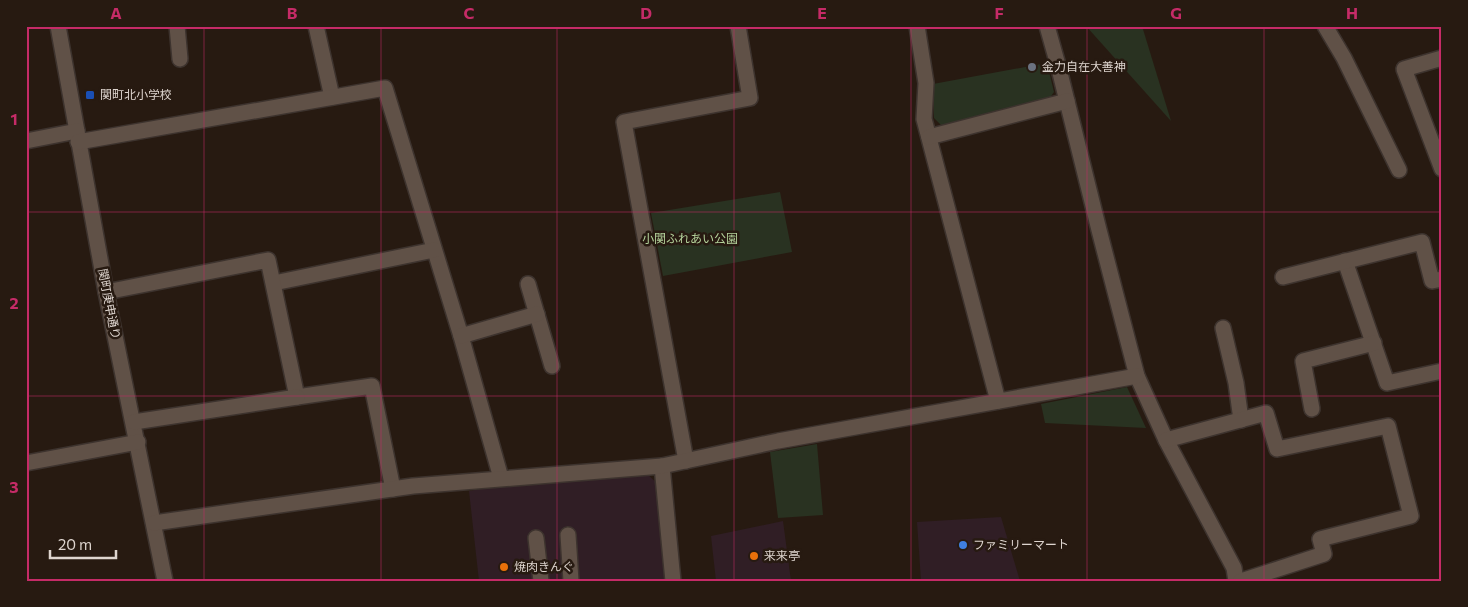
<svg xmlns="http://www.w3.org/2000/svg" width="1468" height="607" font-family="Commissioner,'Noto Sans JP',sans-serif">
  <style>
    .commercial { fill: #301e25 }
    .green { fill: #293221 }
    .lines { fill: none; stroke-linecap: round; stroke-linejoin: round }
    .minor-casing { stroke: #3d332e; stroke-width: 18 }
    .minor { stroke: #605147; stroke-width: 15 }
    .grid { fill: none; stroke: #c52b67; stroke-width: 1; stroke-opacity: 0.55 }
    .worship-dot { fill: #6b7280; stroke: #271a11; stroke-width: 2 }
    .transit-dot { fill: #1a4fb4; stroke: #271a11; stroke-width: 2 }
    .shop-dot { fill: #3f7fe0; stroke: #271a11; stroke-width: 2 }
    .food-dot { fill: #e8710a; stroke: #271a11; stroke-width: 2 }
    .labels { text-anchor: middle; stroke-width: 5; stroke-linejoin: round; paint-order: stroke }
    .poi-label { font-size: 12px; fill: #ded5cf; stroke: #271a11; text-anchor: start }
    .park-label { font-size: 12px; fill: #b4d29b; stroke: #271a11 }
    .street-label { font-size: 12px; fill: #ded5cf; stroke: #271a11 }
    .neatline { fill: none; stroke: #c52b67; stroke-width: 2 }
    .grid-label { font-size: 16px; text-anchor: middle; font-weight: bold; fill: #c52b67 }
  </style>
  <rect width="100%" height="100%" fill="#271a11"/>
  <g class="commercial">
    <polygon points="648,475 656,482 668,581 479,581 469,491 503,485 582,481"/>
    <polygon points="1001,517 1020,581 921,581 917,522"/>
    <polygon points="783,521 791,581 716,581 711,536"/>
  </g>
  <g class="green">
    <polygon points="1086,26 1142,26 1171,121"/>
    <polygon points="1047,63 1054,92 1049,99 942,126 934,118 933,84"/>
    <polygon points="780,192 792,252 663,276 651,213"/>
    <polygon points="1127,387 1146,428 1045,423 1041,404"/>
    <polygon points="817,444 823,515 778,518 770,452"/>
  </g>
  <g class="lines">
    <defs>
      <g id="minor">
        <polyline points="58,26 106,292 165,581"/>
        <polyline points="177,26 180,59"/>
        <polyline points="316,26 332,97"/>
        <polyline points="917,26 926,83 924,119 998,401"/>
        <polyline points="1047,26 1058,65 1099,230 1137,376 1166,440 1234,568 1236,581"/>
        <polyline points="1325,26 1344,58 1399,170"/>
        <polyline points="1442,58 1404,69 1442,169"/>
        <polyline points="929,137 1067,101"/>
        <polyline points="26,141 77,131"/>
        <polyline points="78,142 385,88 461,336 501,478"/>
        <polyline points="1345,261 1387,383 1442,371"/>
        <polyline points="1283,277 1422,242 1432,281 1442,279"/>
        <polyline points="274,283 434,250"/>
        <polyline points="528,284 552,366"/>
        <polyline points="106,292 268,260 297,397 372,386 393,489"/>
        <polyline points="1223,328 1236,383 1241,420"/>
        <polyline points="461,336 537,314"/>
        <polyline points="1312,409 1303,361 1374,343"/>
        <polyline points="134,422 297,397"/>
        <polyline points="1166,440 1266,413 1277,449 1388,426 1411,516 1320,539 1324,554 1241,581"/>
        <polyline points="686,461 624,122 750,98 738,26"/>
        <polyline points="26,463 138,442"/>
        <polyline points="662,466 673,581"/>
        <polyline points="154,523 413,486 662,466 778,441 1137,376"/>
        <polyline points="568,535 571,581"/>
        <polyline points="536,538 541,581"/>
      </g>
    </defs>
    <use href="#minor" class="minor-casing"/>
    <use href="#minor" class="minor"/>
  </g>
  <path class="grid" d="M204,26v555M381,26v555M557,26v555M734,26v555M911,26v555M1087,26v555M1264,26v555M26,212h1416M26,396h1416"/>
  <circle class="worship-dot" cx="1032" cy="67" r="5"/>
  <rect class="transit-dot" x="85" y="90" width="10" height="10" rx="2.5"/>
  <circle class="shop-dot" cx="963" cy="545" r="5"/>
  <g class="food-dot">
    <circle cx="754" cy="556" r="5"/>
    <circle cx="504" cy="567" r="5"/>
  </g>
  <g class="labels">
    <g class="poi-label">
      <text x="1042" y="71">金力自在大善神</text>
      <text x="100" y="99">関町北小学校</text>
      <text x="973" y="549">ファミリーマート</text>
      <text x="764" y="560">来来亭</text>
      <text x="514" y="571">焼肉きんぐ</text>
    </g>
    <g class="park-label">
      <text x="690" y="243">小関ふれあい公園</text>
    </g>
    <g class="street-label">
      <text transform="translate(109 304) rotate(79)" y="4">関町庚申通り</text>
    </g>
  </g>
  <rect width="1468" height="607" fill="none" stroke="#271a11" stroke-width="55"/>
  <path d="M50 550v8h66v-8" fill="none" stroke="#ded5cf" stroke-width="2.5"/>
  <text x="58" y="550" font-size="15" fill="#ded5cf" stroke="#271a11" stroke-width="4" paint-order="stroke">20 m</text>
  <rect x="28" y="28" width="1412" height="552" class="neatline"/>
  <g class="grid-label">
    <text x="116" y="19">A</text>
    <text x="292" y="19">B</text>
    <text x="469" y="19">C</text>
    <text x="646" y="19">D</text>
    <text x="822" y="19">E</text>
    <text x="999" y="19">F</text>
    <text x="1176" y="19">G</text>
    <text x="1352" y="19">H</text>
    <text x="14" y="125">1</text>
    <text x="14" y="309">2</text>
    <text x="14" y="493">3</text>
  </g>
</svg>
